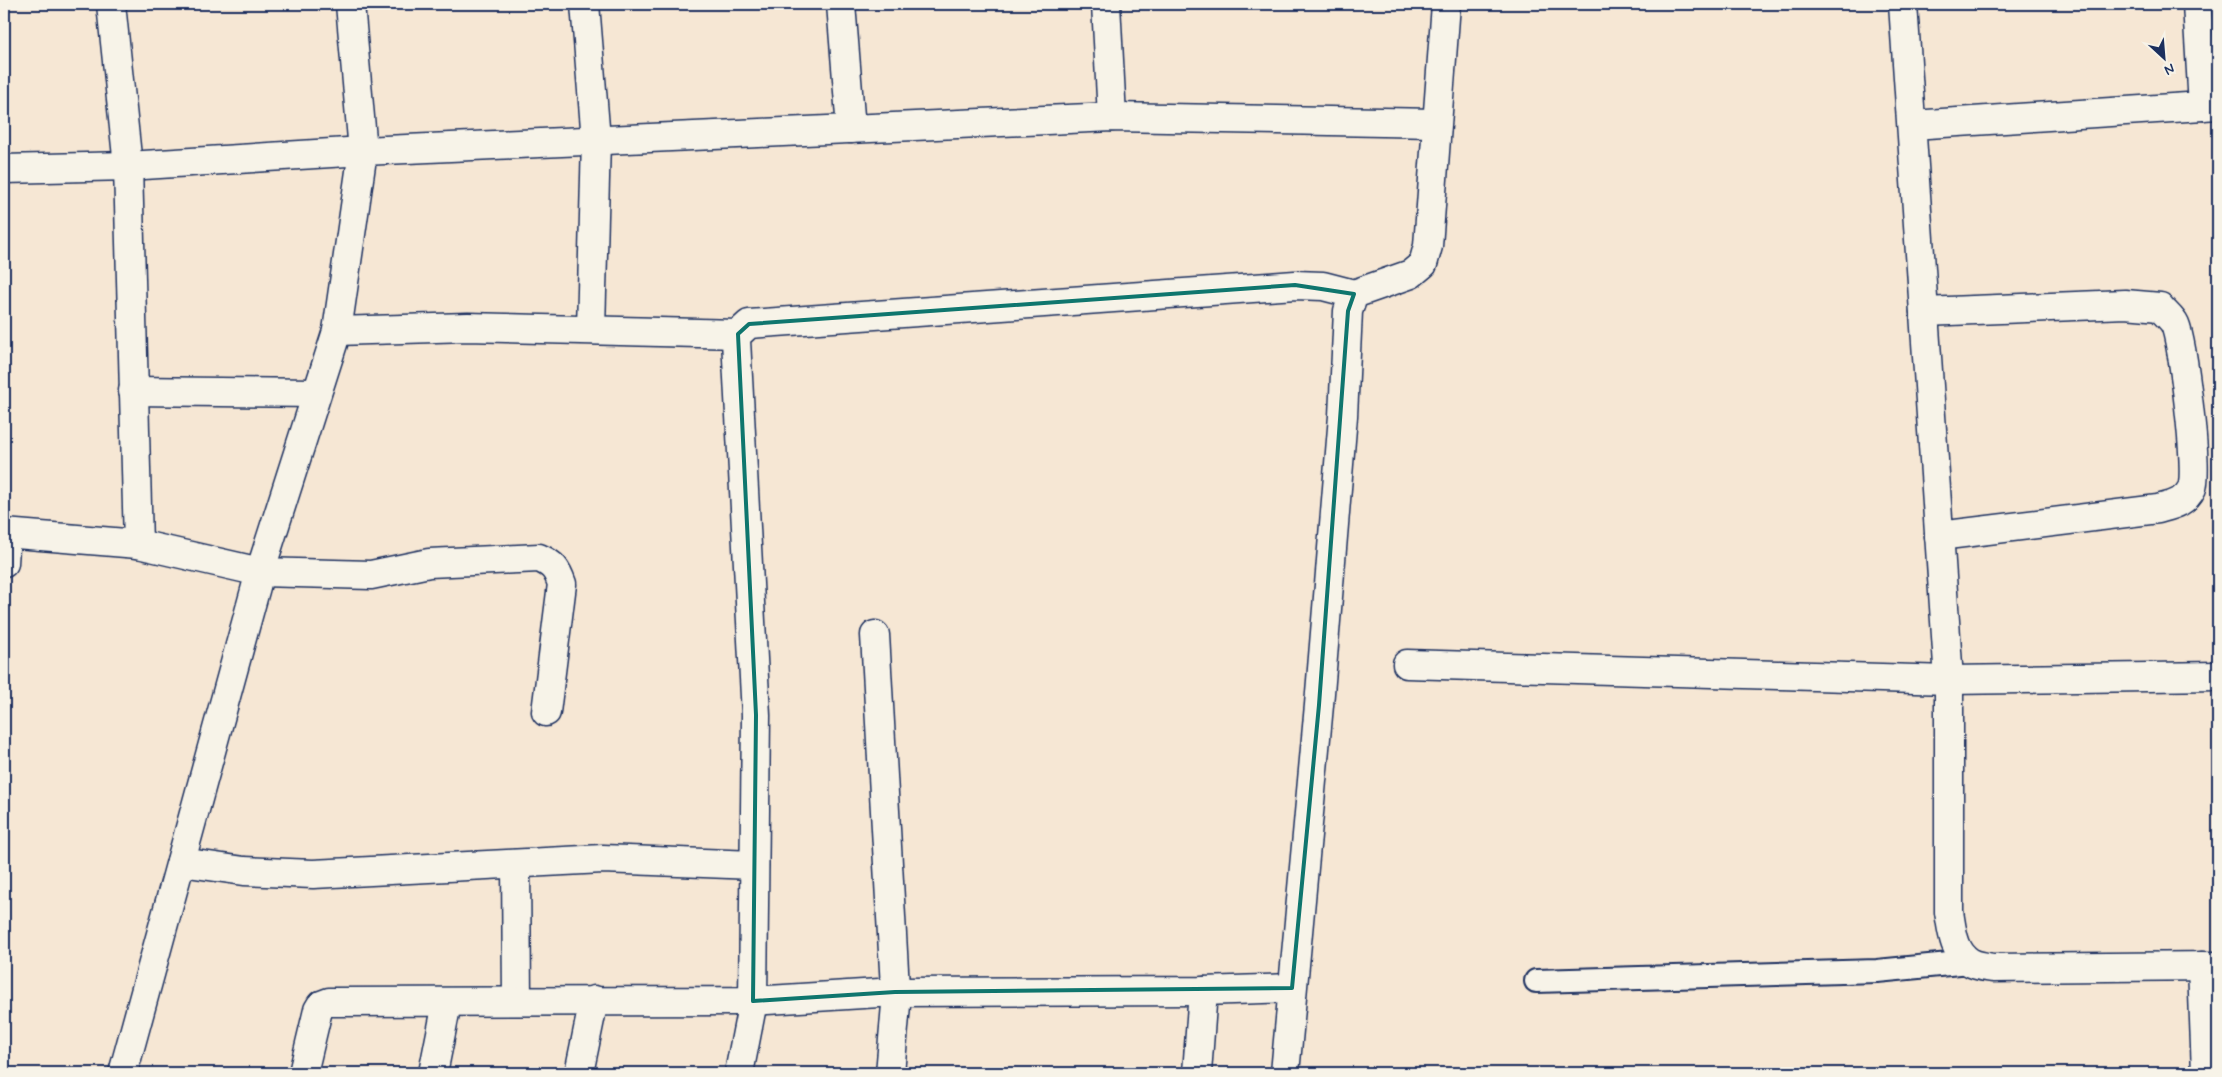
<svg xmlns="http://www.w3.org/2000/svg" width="2222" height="1077" font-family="Mynerve,sans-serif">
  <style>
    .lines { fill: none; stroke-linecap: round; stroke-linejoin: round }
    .service-casing { stroke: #1b2f5e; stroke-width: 26 }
    .minor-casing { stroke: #1b2f5e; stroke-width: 31 }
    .service { stroke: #f7f3e8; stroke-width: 22 }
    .minor { stroke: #f7f3e8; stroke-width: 28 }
    .marked { fill: none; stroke: #0f766e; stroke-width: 4; stroke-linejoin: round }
  </style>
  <rect width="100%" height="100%" fill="#f6e7d4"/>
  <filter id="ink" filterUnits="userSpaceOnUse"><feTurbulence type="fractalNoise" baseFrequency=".02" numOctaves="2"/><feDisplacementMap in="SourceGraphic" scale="10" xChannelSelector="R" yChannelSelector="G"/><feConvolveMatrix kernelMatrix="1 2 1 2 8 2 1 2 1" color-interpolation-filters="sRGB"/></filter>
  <g filter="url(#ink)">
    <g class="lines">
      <defs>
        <polyline id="service" points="1536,981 1877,971 1970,962"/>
        <g id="minor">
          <polyline points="111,4 128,166 138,544"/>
          <polyline points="585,4 596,140 591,329"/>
          <polyline points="841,4 851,129"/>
          <polyline points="1106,4 1112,117"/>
          <path d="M1903,4l46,676v232c3,17 4,40 21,50 6,4 16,5 23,6l225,-2"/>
          <polyline points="2197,4 2203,106"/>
          <polyline points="1912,125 2218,105"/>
          <polyline points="4,169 128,166 363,151 1112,117 1435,123"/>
          <path d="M1924,312l201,-8 35,3c4,6 12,11 15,18 8,18 24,148 17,163 -7,15 -20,17 -34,21l-219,27"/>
          <polyline points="337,331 468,327 738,334"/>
          <polyline points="133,391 316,393"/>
          <path d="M4,533l134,11 122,28 111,3 58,-12 110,-5c14,6 18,11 23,26l-16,128"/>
          <polyline points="4,563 6,533"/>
          <polyline points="875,635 896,1005 890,1073"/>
          <polyline points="1407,664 1949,680 2218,676"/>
          <polyline points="181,862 244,871 313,874 603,859 754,865"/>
          <polyline points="516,864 517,1001"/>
          <polyline points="2202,966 2206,1073"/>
          <polyline points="123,1073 260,572 337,331 363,151 350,4"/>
          <polyline points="303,1073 318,1010 321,1005 329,1002 753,1001 895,992 1203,991 1292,988"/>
          <polyline points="433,1073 447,1003"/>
          <polyline points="579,1073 594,1000"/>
          <polyline points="739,1073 753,1001 756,715 736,340 738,334 749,324 1295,285 1323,286 1354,294"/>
          <polyline points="1197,1073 1203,991"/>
          <polyline points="1285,1073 1319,705 1343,416 1348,311 1354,294 1411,274 1423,264 1428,246 1446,4"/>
        </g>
      </defs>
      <use href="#service" class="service-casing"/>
      <use href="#minor" class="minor-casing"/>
      <use href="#service" class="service"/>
      <use href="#minor" class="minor"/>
    </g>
  </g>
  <path class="marked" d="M1295,285l59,9 -6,17 -29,394 -27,283 -397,4 -142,9 3,-286 -18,-381 11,-10z"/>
  <rect width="2222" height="1077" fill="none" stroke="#f7f3e8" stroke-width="20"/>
  <rect x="10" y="10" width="2202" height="1057" fill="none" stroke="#1b2f5e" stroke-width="2" filter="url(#ink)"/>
  <g transform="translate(2164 58) rotate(154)" stroke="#f7f3e8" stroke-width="4" paint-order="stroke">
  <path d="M0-4L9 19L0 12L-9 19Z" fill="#1b2f5e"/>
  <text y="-8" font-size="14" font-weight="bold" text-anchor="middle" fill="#1b2f5e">N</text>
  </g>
</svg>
